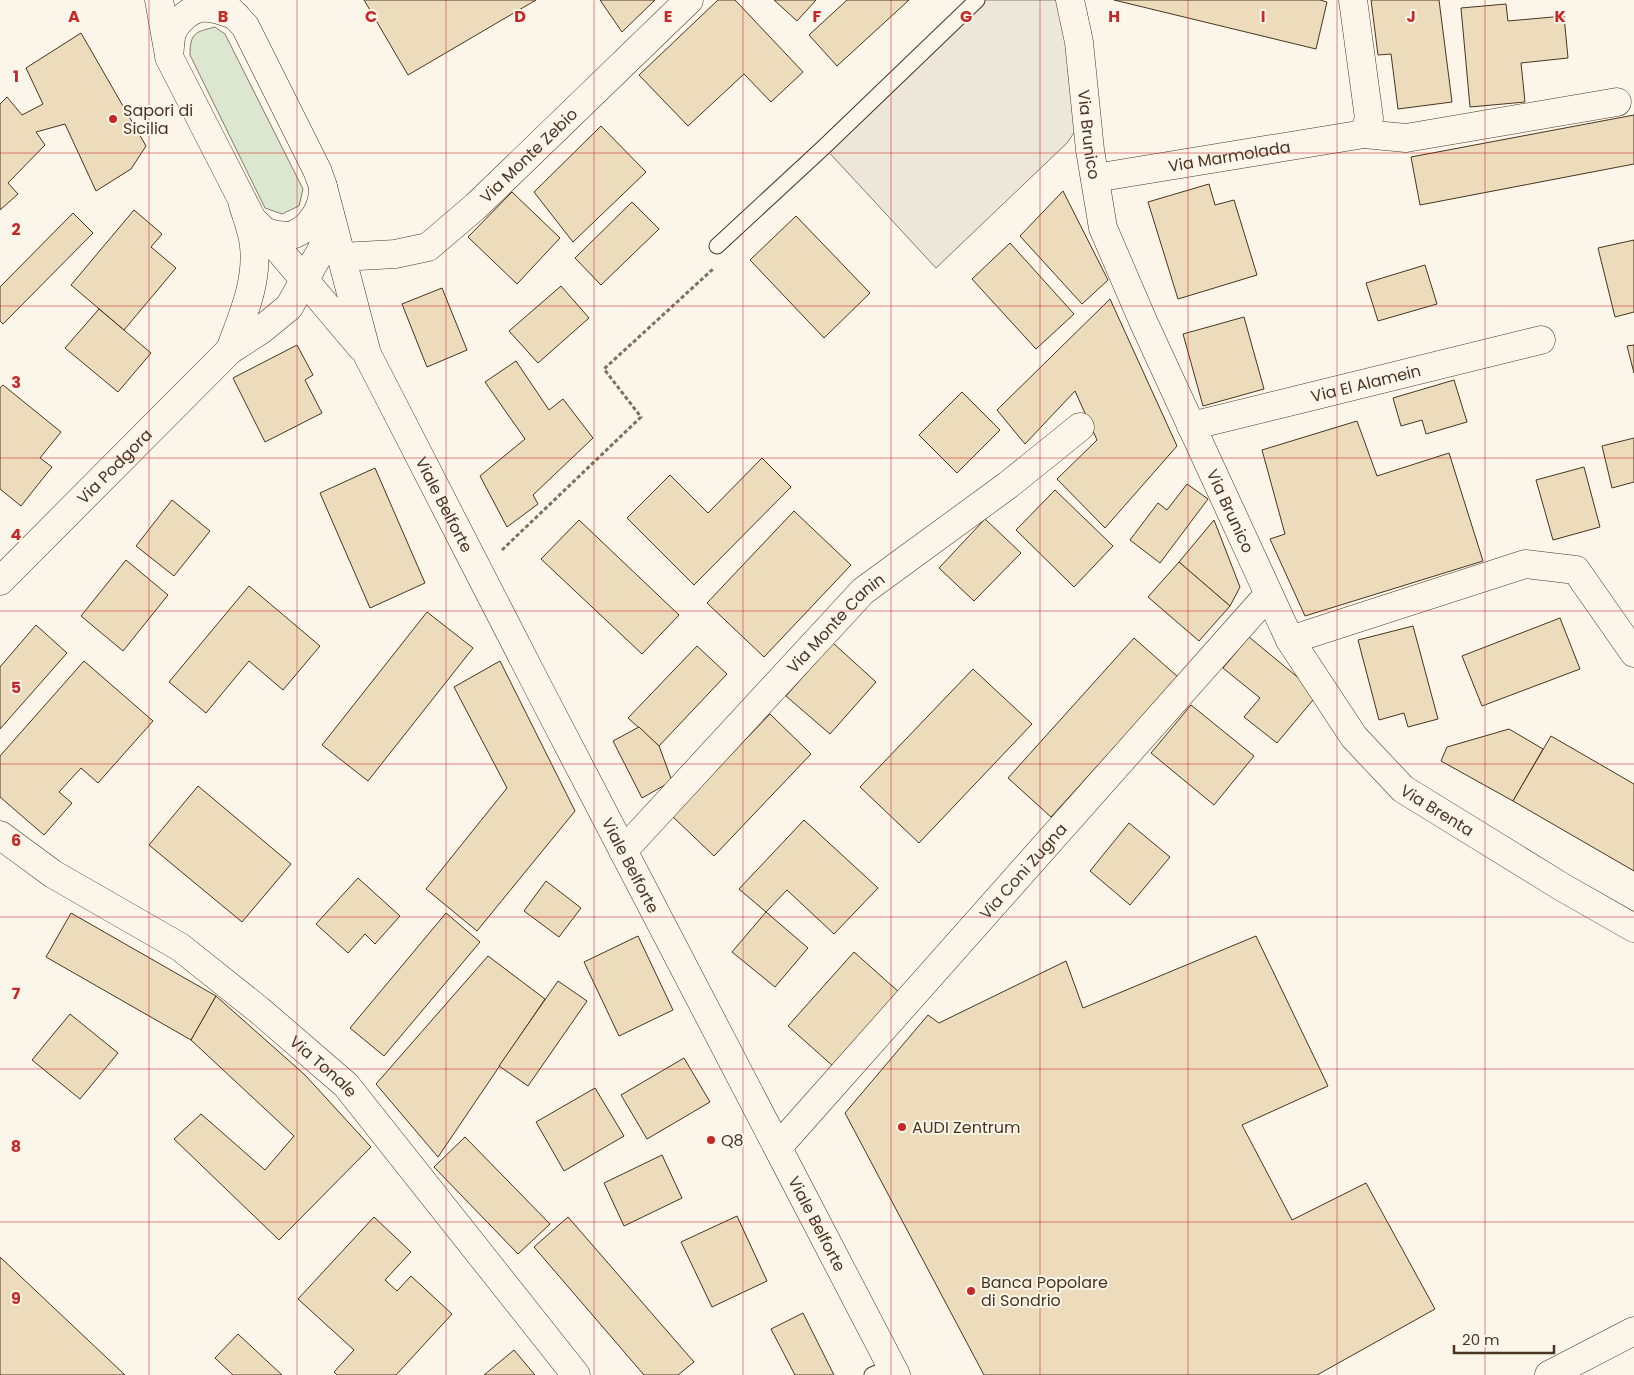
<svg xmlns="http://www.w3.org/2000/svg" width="1634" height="1375" font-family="Poppins,sans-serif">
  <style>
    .green { fill: #dce7d0; stroke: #887966 }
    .parking { fill: #ede7d9; stroke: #887966 }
    .building { fill: #ecdcbc; stroke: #4a3520 }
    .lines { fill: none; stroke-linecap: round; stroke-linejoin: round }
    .lane-casing { stroke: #4a3520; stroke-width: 17 }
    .street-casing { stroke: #4a3520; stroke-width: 29 }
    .secondary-casing { stroke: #4a3520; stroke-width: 29 }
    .path { stroke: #7f6f5c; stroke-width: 3; stroke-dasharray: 4 2.5; stroke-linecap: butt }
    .lane { stroke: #fbf6e9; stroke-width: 15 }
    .street { stroke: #fbf6e9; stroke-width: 28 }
    .secondary { stroke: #fbf6e9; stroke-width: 28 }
    .grid { fill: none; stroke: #c62828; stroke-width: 1; stroke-opacity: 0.55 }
    .poi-dot { fill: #c62828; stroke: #fbf6e9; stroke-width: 2 }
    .labels { text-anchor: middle; stroke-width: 4; stroke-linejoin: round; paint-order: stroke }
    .poi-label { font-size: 16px; fill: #4a3520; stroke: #fbf6e9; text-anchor: start }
    .street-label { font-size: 16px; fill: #4a3520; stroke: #fbf6e9 }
    .grid-label { font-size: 16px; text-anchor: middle; font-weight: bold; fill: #c62828; stroke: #fbf6e9; stroke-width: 4; stroke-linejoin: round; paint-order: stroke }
  </style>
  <rect width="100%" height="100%" fill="#fbf6e9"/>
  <path class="green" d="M215,27l10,7 78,155 -4,17 -17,8 -17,-6 -75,-153c0,-22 5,-23 25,-28z"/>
  <polygon class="parking" points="977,0 1059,0 1069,45 1078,127 1067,143 936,268 824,147"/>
  <g class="building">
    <polygon points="364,0 536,0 408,75"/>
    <polygon points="600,0 655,0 622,32"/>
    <polygon points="718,0 735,0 803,72 771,102 744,74 688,126 639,75"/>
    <polygon points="774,0 816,0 797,21"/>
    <polygon points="847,0 909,0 837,66 809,35"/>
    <polygon points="1114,0 1320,0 1327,2 1316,49"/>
    <polygon points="1371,0 1439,0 1452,102 1398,109 1391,54 1378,55"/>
    <polygon points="1506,4 1508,21 1564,16 1568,58 1521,63 1525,102 1470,107 1461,8"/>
    <polygon points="81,33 146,146 131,169 96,191 65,124 36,132 45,145 8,183 18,194 0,210 0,104 7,97 22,115 43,104 26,68"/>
    <polygon points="1634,115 1634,164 1420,205 1411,157"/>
    <polygon points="601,126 646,172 573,242 534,192"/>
    <polygon points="1209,184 1215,205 1234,200 1257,275 1178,299 1148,202"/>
    <polygon points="1063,191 1108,280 1082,304 1020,236"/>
    <polygon points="512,192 560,238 517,284 468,237"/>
    <polygon points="632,202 659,229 601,285 575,258"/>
    <polygon points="134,210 162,234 151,247 176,268 124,330 71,285"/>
    <polygon points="73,213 93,233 3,324 0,321 0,287"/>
    <polygon points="796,216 870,293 824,338 750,260"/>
    <polygon points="1634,240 1634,312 1615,317 1598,248"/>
    <polygon points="1010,243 1074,314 1036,349 972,279"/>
    <polygon points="1425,265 1437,304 1378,321 1366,283"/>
    <polygon points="561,286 589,318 538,363 509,331"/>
    <polygon points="442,288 467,350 427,367 402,304"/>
    <polygon points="1110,299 1177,446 1105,528 1057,479 1097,440 1075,391 1025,444 997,410"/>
    <polygon points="99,309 151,353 118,392 65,348"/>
    <polygon points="1244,317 1264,389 1203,406 1183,334"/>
    <polygon points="297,345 313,375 305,380 322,413 265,442 233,378"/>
    <polygon points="1634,345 1634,373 1627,346"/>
    <polygon points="516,361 549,410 563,399 593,438 533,495 538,504 507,527 480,476 525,439 485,382"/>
    <polygon points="1454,380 1467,422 1426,434 1422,420 1401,426 1393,398"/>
    <polygon points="3,385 61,432 40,458 52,467 21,506 0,489 0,388"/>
    <polygon points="962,392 1000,430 957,473 919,435"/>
    <polygon points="1357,421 1377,476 1449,453 1483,561 1305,616 1270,539 1285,534 1262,450"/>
    <polygon points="1634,438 1634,482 1612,488 1602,446"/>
    <polygon points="762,458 791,487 694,585 627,518 670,475 708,513"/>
    <polygon points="1584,467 1600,527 1553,540 1536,480"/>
    <polygon points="375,468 425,583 370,608 320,493"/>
    <polygon points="1187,484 1208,499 1160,563 1130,540 1158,503 1167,510"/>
    <polygon points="1055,490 1113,546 1074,587 1016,530"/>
    <polygon points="172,500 210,531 174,576 136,546"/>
    <polygon points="794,511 851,565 764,657 707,603"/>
    <polygon points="985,519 1021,553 974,601 939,568"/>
    <polygon points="579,520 679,615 642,654 541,559"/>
    <polygon points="1214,520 1240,587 1230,606 1179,562"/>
    <polygon points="126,560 168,595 123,651 81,616"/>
    <polygon points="1179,562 1230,606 1199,641 1148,597"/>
    <polygon points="249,586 320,646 283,690 249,661 206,713 169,682"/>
    <polygon points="427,612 473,648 368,781 322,745"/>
    <polygon points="1560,618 1580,669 1482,706 1462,656"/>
    <polygon points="36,625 67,653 0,729 0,667"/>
    <polygon points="1413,626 1438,719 1408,727 1404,713 1379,720 1358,640"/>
    <polygon points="1249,637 1318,694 1277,743 1244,717 1260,698 1223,668"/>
    <polygon points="1134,638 1178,677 1051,817 1008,778"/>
    <polygon points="833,643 876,682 830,734 786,696"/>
    <polygon points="697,646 727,674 659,746 628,718"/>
    <polygon points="84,661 153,721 98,783 81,768 59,792 72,803 44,835 0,797 0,756"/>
    <polygon points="500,661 575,811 477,931 426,889 507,788 454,687"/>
    <polygon points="973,669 1032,724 919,843 860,787"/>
    <polygon points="1191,705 1254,756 1214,805 1151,753"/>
    <polygon points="770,714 811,754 714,856 672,816"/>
    <polygon points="639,727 659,746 672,781 642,798 613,741"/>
    <polygon points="1509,729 1543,749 1513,801 1441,761 1447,747"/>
    <polygon points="1551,736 1634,784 1634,871 1513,801"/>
    <polygon points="198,786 291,864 242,922 149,845"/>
    <polygon points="804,820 878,888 834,934 787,890 766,912 739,889"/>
    <polygon points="1129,823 1170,857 1130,905 1090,871"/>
    <polygon points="358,878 400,916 375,944 365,934 348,953 316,924"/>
    <polygon points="546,881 581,908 559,937 524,911"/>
    <polygon points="766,912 808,948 775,987 732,952"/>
    <polygon points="71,913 216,996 191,1040 46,957"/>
    <polygon points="446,913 480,942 384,1056 350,1028"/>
    <polygon points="638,936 673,1010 619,1036 584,962"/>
    <polygon points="1256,936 1328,1086 1242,1125 1292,1220 1366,1183 1435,1309 1317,1375 984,1375 845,1113 928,1015 939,1023 1066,961 1083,1008"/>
    <polygon points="854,952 900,993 834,1067 788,1026"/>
    <polygon points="488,956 545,999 438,1157 376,1084"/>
    <polygon points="558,981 587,1001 528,1086 499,1066"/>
    <polygon points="216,996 305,1075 371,1147 279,1240 174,1139 201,1114 265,1170 294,1136 191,1040"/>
    <polygon points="70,1014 118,1053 80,1099 32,1060"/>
    <polygon points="684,1058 710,1102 647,1139 621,1095"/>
    <polygon points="595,1088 624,1136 564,1171 536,1122"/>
    <polygon points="465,1137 550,1224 518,1254 434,1167"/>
    <polygon points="662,1155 682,1198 624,1226 604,1183"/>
    <polygon points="737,1216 767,1281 712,1307 681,1242"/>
    <polygon points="374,1217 411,1252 385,1280 397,1291 411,1276 452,1314 396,1375 337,1375 334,1372 354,1350 298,1299"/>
    <polygon points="568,1217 694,1362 678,1375 644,1375 534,1247"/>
    <polygon points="0,1257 125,1375 0,1375"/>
    <polygon points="803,1313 834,1375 795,1375 771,1329"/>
    <polygon points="238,1334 282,1375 233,1375 215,1358"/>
    <polygon points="514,1350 535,1375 484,1375"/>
  </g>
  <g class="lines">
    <defs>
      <g id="lane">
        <polyline points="717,246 824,147 977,0"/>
        <polyline points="872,1375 892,1366"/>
      </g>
      <g id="street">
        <path id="s1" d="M1070,0l9,42 11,108 13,78 40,93 147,319 64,97 49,52 159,98 72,41"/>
        <polyline points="1364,134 1406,138 1617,102"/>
        <path id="s2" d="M1095,178l269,-44 5,-16 -16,-118"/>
        <path id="s3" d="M341,257l54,-3 33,-7 48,-41 213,-206"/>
        <path d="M230,350c12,-33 28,-67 24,-104 -1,-14 -7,-28 -11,-41"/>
        <path id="s4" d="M1191,426l350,-86"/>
        <path id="s5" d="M0,581l230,-231 31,-20 28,-23 33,-58 8,-34"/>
        <polyline points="1290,640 1525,564 1576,570 1634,653"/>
        <path id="s6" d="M0,835l53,39 127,73 79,63 87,75 230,290"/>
        <path id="s7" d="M623,851l240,-260 145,-106 72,-58"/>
        <path id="s8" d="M778,1147l490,-552"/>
        <polyline points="1549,1375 1634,1331"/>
      </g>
      <g id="secondary">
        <polyline points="159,0 168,50"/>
        <path d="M220,0l25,26 73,146c1,5 4,10 5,15 1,18 -10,38 -26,46 -8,5 -26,2 -34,-3 -4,-2 -8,-8 -11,-11l-83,-162c1,-8 1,-17 3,-24 4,-11 17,-23 29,-25 12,-2 25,4 35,8"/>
        <path id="s9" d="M323,187l44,167 171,333 358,688"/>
        <polyline points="258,225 361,347"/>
      </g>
    </defs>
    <use href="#lane" class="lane-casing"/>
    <use href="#street" class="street-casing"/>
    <use href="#secondary" class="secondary-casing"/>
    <polyline class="path" points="502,550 641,417 604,369 713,269"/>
    <use href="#lane" class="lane"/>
    <use href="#street" class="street"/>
    <use href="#secondary" class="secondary"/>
  </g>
  <path class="grid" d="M149,0v1375M297,0v1375M446,0v1375M594,0v1375M743,0v1375M891,0v1375M1040,0v1375M1188,0v1375M1337,0v1375M1485,0v1375M0,153h1634M0,306h1634M0,458h1634M0,611h1634M0,764h1634M0,917h1634M0,1069h1634M0,1222h1634"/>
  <g class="poi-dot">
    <circle cx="113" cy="119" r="5"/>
    <circle cx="902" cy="1127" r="5"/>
    <circle cx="711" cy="1140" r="5"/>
    <circle cx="971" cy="1291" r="5"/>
  </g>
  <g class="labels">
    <g class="poi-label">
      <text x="123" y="116">Sapori di<tspan x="123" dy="18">Sicilia</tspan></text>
      <text x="912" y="1133">AUDI Zentrum</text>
      <text x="721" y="1146">Q8</text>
      <text x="981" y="1288">Banca Popolare<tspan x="981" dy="18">di Sondrio</tspan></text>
    </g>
    <g class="street-label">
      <text dy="6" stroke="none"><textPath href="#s1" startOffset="136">Via Brunico</textPath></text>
      <text dy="6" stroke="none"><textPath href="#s3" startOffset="224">Via Monte Zebio</textPath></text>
      <text dy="6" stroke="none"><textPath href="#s2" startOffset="136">Via Marmolada</textPath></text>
      <text dy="6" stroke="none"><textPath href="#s4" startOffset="180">Via El Alamein</textPath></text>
      <text dy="6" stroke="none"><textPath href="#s5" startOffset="162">Via Podgora</textPath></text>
      <text dy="6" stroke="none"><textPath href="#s9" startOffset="342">Viale Belforte</textPath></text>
      <text dy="6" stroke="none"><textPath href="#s1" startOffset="541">Via Brunico</textPath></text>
      <text dy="6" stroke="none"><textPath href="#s7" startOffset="312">Via Monte Canin</textPath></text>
      <text dy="6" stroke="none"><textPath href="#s1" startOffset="911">Via Brenta</textPath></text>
      <text dy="6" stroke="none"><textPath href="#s9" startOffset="748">Viale Belforte</textPath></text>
      <text dy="6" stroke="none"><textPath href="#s8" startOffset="369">Via Coni Zugna</textPath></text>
      <text dy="6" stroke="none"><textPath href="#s6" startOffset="399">Via Tonale</textPath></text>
      <text dy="6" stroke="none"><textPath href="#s9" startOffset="1152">Viale Belforte</textPath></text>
    </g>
  </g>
  <g class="grid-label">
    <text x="74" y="22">A</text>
    <text x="223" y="22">B</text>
    <text x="371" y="22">C</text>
    <text x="520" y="22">D</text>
    <text x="668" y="22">E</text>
    <text x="817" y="22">F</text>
    <text x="966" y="22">G</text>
    <text x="1114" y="22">H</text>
    <text x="1263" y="22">I</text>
    <text x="1411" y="22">J</text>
    <text x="1560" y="22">K</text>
    <text x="16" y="82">1</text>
    <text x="16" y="235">2</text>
    <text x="16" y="388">3</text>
    <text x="16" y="540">4</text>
    <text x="16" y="693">5</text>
    <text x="16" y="846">6</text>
    <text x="16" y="999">7</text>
    <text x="16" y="1152">8</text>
    <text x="16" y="1304">9</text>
  </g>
  <path d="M1454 1345v8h100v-8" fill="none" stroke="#4a3520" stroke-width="2.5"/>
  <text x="1462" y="1345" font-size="15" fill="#4a3520" stroke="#fbf6e9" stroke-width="4" paint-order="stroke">20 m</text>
</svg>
